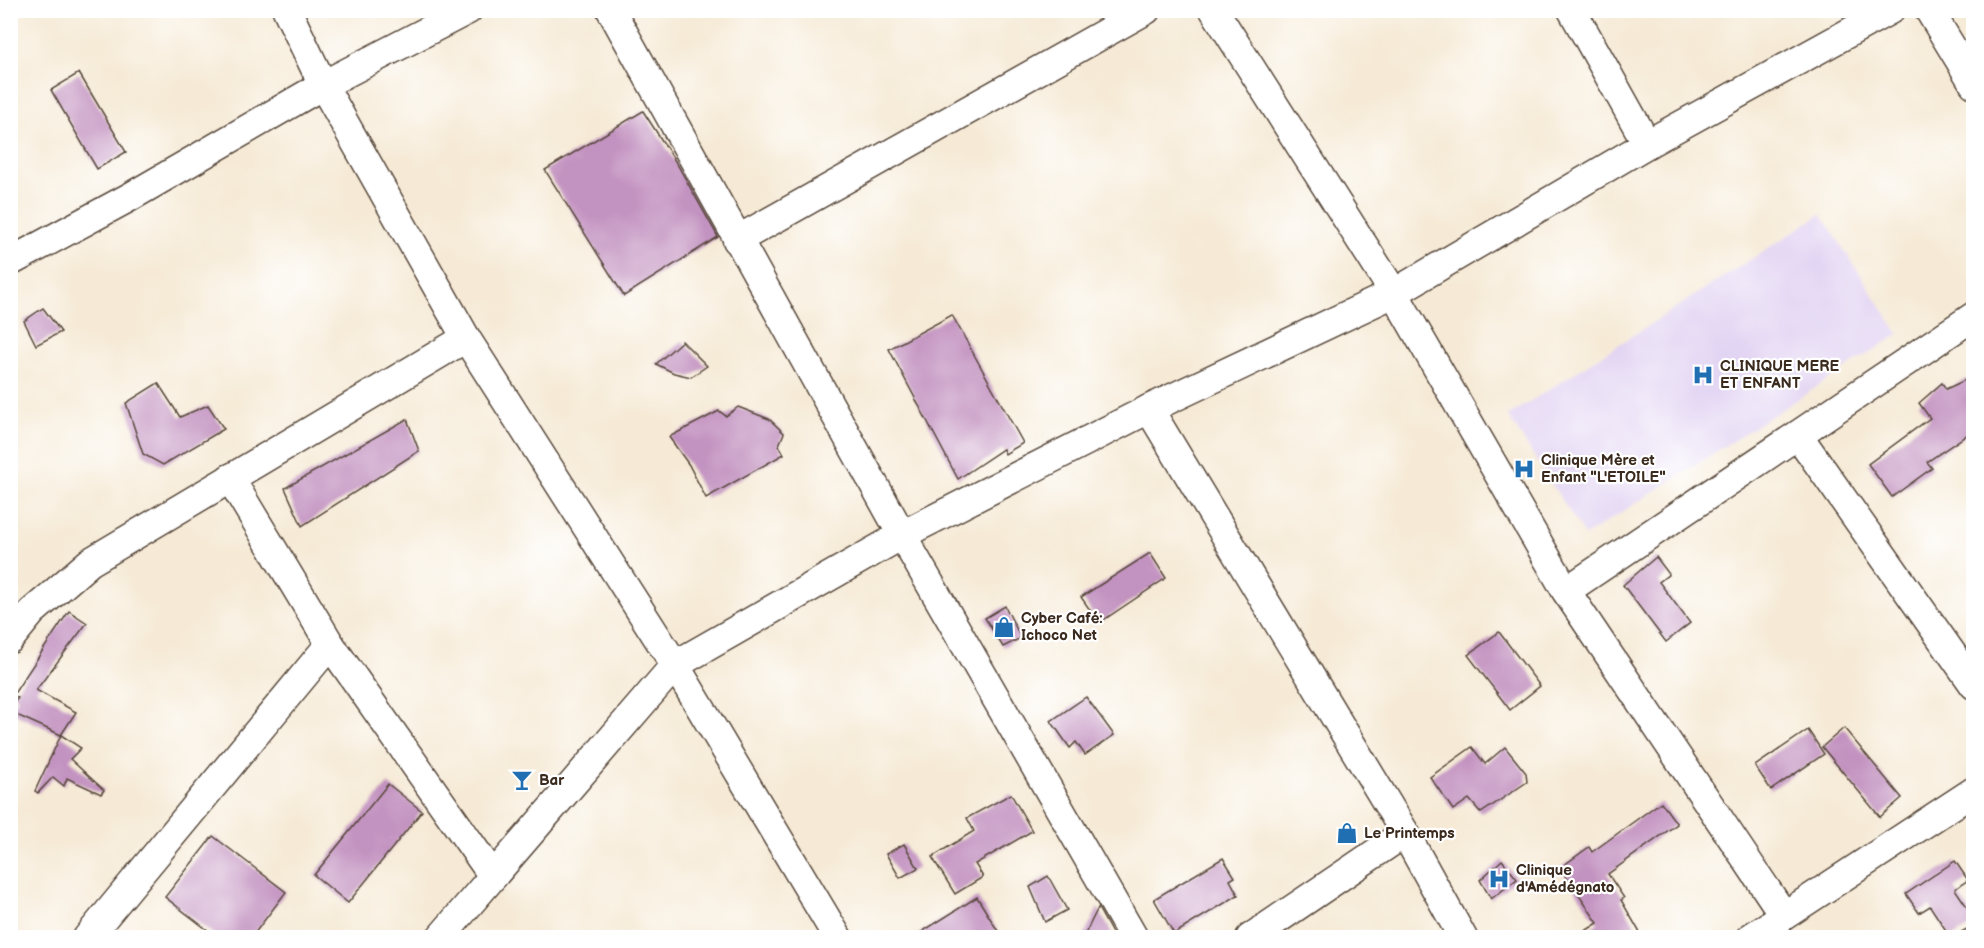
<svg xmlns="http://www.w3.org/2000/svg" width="1984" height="948" font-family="'Balsamiq Sans',sans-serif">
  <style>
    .built { fill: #e2d4f3 }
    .building { fill: #c292c0 }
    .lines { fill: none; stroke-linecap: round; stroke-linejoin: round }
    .minor-casing { stroke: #57473a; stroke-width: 31 }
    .minor { stroke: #fff; stroke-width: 28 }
    .labels { text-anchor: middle; stroke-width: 4.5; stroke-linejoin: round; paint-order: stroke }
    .poi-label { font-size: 15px; font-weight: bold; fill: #3b2a1e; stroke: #fff; text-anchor: start }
  </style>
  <rect width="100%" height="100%" fill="#fff"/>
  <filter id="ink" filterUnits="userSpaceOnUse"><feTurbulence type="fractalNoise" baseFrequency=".0167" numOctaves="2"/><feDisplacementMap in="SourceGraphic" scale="12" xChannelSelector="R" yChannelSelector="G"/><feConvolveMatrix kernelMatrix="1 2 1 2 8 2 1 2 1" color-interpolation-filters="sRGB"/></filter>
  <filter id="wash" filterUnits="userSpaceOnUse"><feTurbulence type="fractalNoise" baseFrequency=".008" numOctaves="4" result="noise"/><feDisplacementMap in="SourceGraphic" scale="24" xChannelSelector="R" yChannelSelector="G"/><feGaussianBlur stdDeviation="1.35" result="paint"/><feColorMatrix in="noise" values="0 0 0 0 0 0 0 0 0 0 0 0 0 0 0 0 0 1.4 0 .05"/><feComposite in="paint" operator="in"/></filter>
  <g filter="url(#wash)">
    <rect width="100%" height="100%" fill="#f6ead6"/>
    <polygon class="built" points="1821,214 1899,334 1585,536 1508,416"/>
    <g id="blocks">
      <g class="building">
        <polygon points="79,73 126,152 97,169 51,90"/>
        <polygon points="643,111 677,164 718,237 624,296 545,170"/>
        <polygon points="43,308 61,332 36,345 24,321"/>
        <polygon points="952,315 1023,443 1005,454 1003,449 958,479 889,349"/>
        <polygon points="682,341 707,366 691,377 674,373 656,364"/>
        <polygon points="1974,376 1974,430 1927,462 1932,468 1892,497 1868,464 1930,418 1919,403 1942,383 1946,389"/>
        <polygon points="158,383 180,417 208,405 224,429 163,465 143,454 126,403"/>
        <polygon points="738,407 769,419 784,433 779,445 784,454 706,498 689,465 669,437 719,411 726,416"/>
        <polygon points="407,419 419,451 302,526 285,488"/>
        <polygon points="1150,553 1166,578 1099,623 1081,597"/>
        <polygon points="1656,557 1669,574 1659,582 1690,623 1666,642 1623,585"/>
        <polygon points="1005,606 1021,638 1003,647 985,618"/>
        <polygon points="69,611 87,623 36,690 76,712 61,735 10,712 10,708 18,698 13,695"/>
        <polygon points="1499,632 1540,686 1510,710 1468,655"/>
        <polygon points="1086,697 1114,735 1085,755 1076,742 1070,748 1051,721"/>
        <polygon points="1844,728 1902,798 1880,817 1822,747"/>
        <polygon points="1808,730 1824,754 1771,790 1755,766"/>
        <polygon points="61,735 81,748 70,759 104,790 101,794 67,778 64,786 53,777 38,793 35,791"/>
        <polygon points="1472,747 1485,764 1505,747 1526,773 1527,782 1481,813 1469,799 1453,810 1430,777"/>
        <polygon points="388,784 422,811 348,903 314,875"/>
        <polygon points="1011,794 1032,831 975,864 983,877 955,894 932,857 974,831 967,818"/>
        <polygon points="1661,802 1677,824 1608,874 1624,898 1621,900 1643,938 1574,938 1598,923 1560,868 1589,847 1592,852"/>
        <polygon points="213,836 286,892 251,938 218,938 165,897"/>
        <polygon points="904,844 918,868 900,878 886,854"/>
        <polygon points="1223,858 1235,877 1230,880 1238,895 1174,934 1154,899"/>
        <polygon points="1502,860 1517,879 1491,899 1480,880"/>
        <polygon points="1955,861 1968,880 1955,889 1974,917 1974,925 1951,938 1930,906 1919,913 1906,894"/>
        <polygon points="1048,876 1067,910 1045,922 1030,887"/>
        <polygon points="977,897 998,931 988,938 912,938"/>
        <polygon points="1098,908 1113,935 1114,938 1083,938"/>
      </g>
    </g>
  </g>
  <g filter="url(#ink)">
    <use href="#blocks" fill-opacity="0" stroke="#57473a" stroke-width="1.5"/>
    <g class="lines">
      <defs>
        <g id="minor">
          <polyline points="287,10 323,85 466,338 675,665 838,938"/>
          <polyline points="611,10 902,535 1134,938"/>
          <polyline points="1214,10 1394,293 1566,591 1783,914"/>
          <polyline points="1572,10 1647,144"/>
          <polyline points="1929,10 1974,84"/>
          <polyline points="737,240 1146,10"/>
          <polyline points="10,262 130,197 323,85 468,10"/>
          <polyline points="1149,409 1405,833 1463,938"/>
          <polyline points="1798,435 1974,685"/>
          <polyline points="230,478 330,644 493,876"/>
          <polyline points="1566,591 1974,316"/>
          <polyline points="10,639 32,612 90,562 466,338"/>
          <polyline points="87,938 330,644"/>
          <polyline points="440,938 675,665 902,535 1149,409 1394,293 1647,144 1890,10"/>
          <polyline points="1250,938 1405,833"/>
          <polyline points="1750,938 1974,791"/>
        </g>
      </defs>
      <use href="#minor" class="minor-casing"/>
      <use href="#minor" class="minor"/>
    </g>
  </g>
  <defs>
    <symbol id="hospital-bare" viewBox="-9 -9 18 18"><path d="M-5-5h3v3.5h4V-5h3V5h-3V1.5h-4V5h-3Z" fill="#1f6fb2" stroke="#fff" stroke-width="2.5" paint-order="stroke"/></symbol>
    <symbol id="shop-bare" viewBox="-9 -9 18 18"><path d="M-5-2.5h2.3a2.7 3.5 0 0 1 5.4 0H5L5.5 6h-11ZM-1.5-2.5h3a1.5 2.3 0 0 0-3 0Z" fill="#1f6fb2" stroke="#fff" stroke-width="2.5" paint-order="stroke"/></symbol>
    <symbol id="bar-bare" viewBox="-9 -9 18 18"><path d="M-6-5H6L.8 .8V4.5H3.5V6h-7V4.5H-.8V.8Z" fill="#1f6fb2" stroke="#fff" stroke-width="2.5" paint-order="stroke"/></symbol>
  </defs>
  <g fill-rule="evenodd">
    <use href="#hospital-bare" x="1688" y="360" width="30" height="30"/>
    <use href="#hospital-bare" x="1509" y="454" width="30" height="30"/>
    <use href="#shop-bare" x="989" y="612" width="30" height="30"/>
    <use href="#bar-bare" x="507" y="765" width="30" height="30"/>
    <use href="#shop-bare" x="1332" y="818" width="30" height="30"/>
    <use href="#hospital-bare" x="1484" y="864" width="30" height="30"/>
  </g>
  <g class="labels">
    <g class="poi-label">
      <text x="1720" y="371">CLINIQUE MERE<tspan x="1720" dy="17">ET ENFANT</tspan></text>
      <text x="1541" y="465">Clinique Mère et<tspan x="1541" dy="17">Enfant "L'ETOILE"</tspan></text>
      <text x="1021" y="623">Cyber Café:<tspan x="1021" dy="17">Ichoco Net</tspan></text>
      <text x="539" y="785">Bar</text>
      <text x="1364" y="838">Le Printemps</text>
      <text x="1516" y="875">Clinique<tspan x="1516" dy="17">d'Amédégnato</tspan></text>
    </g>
  </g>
  <rect width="1984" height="948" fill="none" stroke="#fff" stroke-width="36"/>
</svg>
